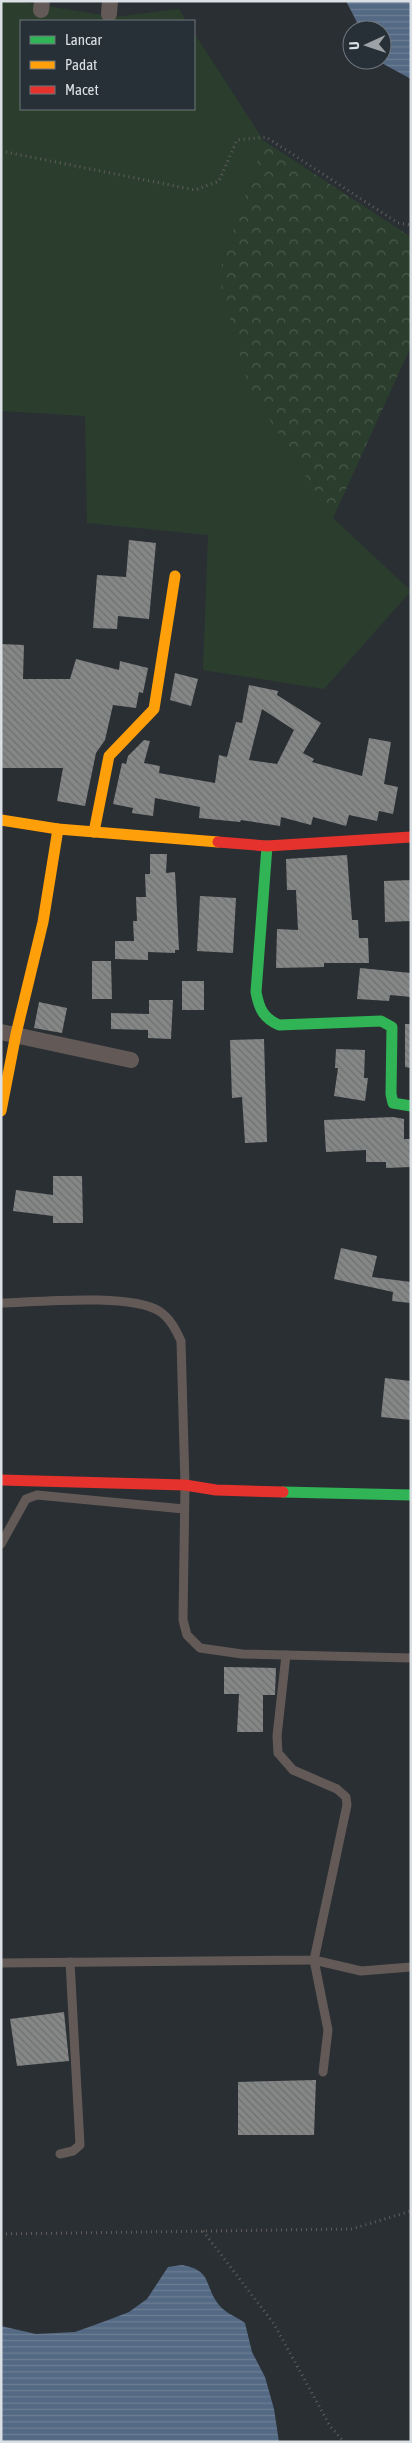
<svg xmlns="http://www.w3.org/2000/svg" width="412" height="2443" font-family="'Asap Condensed',sans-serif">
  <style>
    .grass { fill: #2b3e2d }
    .forest { fill: url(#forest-crowns) }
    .water { fill: url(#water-rules) }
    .building { fill: url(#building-back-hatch); fill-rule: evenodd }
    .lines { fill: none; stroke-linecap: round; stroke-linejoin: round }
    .path { stroke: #615c5b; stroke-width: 3; stroke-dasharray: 1 4; stroke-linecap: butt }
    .lane { stroke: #635a57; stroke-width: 9 }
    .street { stroke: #635a57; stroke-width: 16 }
    .fast { stroke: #30b455; stroke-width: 11 }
    .slow { stroke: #ff9f0a; stroke-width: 11 }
    .jam { stroke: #e5322d; stroke-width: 11 }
  </style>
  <defs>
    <pattern id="forest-crowns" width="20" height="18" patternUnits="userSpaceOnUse" patternTransform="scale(1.25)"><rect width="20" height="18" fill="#2b3e2d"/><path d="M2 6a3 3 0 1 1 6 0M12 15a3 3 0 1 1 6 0" fill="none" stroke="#495a4b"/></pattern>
    <pattern id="water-rules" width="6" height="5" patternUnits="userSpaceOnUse" patternTransform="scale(1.25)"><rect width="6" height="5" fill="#546983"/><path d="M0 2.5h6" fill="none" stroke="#6c7e94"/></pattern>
    <pattern id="building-back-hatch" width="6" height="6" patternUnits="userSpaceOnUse" patternTransform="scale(1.25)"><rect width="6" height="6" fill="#858686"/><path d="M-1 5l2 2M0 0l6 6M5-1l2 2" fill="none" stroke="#6e6f6f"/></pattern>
  </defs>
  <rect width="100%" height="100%" fill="#2a2f34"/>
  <polygon class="grass" points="1,1 15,1 114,17 179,9 186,21 21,21 21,109 194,109 194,33 264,141 218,275 333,518 411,591 324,689 203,670 208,535 87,523 85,416 1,411"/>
  <polygon class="forest" points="264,141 411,237 411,346 333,518 249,388 218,275"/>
  <g class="water">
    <polygon points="346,1 411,1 411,79 376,60 382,60 382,30 361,30"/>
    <path d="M182,2265c31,5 22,22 37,40 6,8 18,12 26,18l7,29 13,25 9,32 5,33h-278v-116l35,8 39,-2 36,-13 18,-7 18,-13 21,-32z"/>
  </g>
  <g class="building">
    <polygon points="129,540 156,543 149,619 118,616 117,629 93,628 97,575 126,577"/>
    <polygon points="1,644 24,645 23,679 70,679 76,659 119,670 120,661 148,668 143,693 139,692 136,708 113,705 105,740 96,753 85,806 57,801 63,768 1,768"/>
    <polygon points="175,673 198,679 191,706 170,700"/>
    <path d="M249,685l29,6 -1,4 44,28 -18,30 11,6 -2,3 50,14 7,-38 22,4 -7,42 14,3 -5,27 -14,-3 -2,10 -28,-6 -3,11 -33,-9 -2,8 -30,-8 -1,9 -39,-6 -1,2 -41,-4 1,-11 -45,-9 -2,18 -21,-3 1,-5 -20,-4 9,-41 4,1 2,-8 16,-16 6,1 -6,22 16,3 -1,7 56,10 4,-28 8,2 9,-35 6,1zM262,709l32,21 -17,34 -28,-4z"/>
    <polygon points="150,854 167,854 166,873 175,872 179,950 175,950 175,953 148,952 148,960 115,959 115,941 134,941 133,921 137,921 136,897 146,897 145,874 150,874"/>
    <polygon points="347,855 352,920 358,920 359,938 368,938 369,963 324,963 324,967 276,968 277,929 298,930 296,890 287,890 286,859"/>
    <polygon points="411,880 411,921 385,922 384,881"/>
    <polygon points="200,896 236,898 233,953 197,951"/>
    <polygon points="92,961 111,961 112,999 92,999"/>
    <polygon points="360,968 411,973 411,997 390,995 389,1001 357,999"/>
    <rect x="182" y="981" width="22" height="29"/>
    <polygon points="149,1000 173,1000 171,1039 148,1038 148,1030 111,1029 111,1013 149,1014"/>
    <polygon points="39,1002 67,1008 62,1033 34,1028"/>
    <polygon points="405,1024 411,1024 411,1068 405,1067"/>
    <polygon points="264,1039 267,1142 245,1143 242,1097 232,1098 230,1040"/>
    <polygon points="336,1049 365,1050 364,1078 368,1078 365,1101 334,1096 338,1068 335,1068"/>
    <polygon points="393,1117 404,1119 404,1139 411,1139 411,1167 386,1168 386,1162 366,1162 366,1150 326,1152 324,1120"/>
    <polygon points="53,1176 82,1176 83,1223 53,1223 53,1216 13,1211 16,1190 53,1195"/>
    <polygon points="341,1248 377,1256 372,1277 411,1282 411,1303 392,1301 393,1292 334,1279"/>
    <polygon points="385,1378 411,1381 411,1420 381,1417"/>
    <polygon points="224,1667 276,1668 275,1695 263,1695 263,1732 237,1732 239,1694 224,1694"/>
    <polygon points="64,2012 69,2061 17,2066 10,2019"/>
    <polygon points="316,2080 314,2135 238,2135 238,2082"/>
  </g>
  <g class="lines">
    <g class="path">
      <polyline points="1,151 195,190 219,181 237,140 266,137 398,223 411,225"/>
      <polyline points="203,2231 274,2324 330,2426 344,2442"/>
      <polyline points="1,2234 352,2229 411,2211"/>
    </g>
    <g class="lane">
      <path d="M1,1303c36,-1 129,-10 158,8 11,7 17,19 22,30l4,144 -2,135 4,15 13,13 42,6 169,4"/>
      <polyline points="1,1544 26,1499 37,1495 184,1509"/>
      <polyline points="1,1963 314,1960 347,1805 346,1797 337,1789 293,1770 278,1753 277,1736 286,1655"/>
      <polyline points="323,2072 328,2030 314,1960 361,1971 411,1967"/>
      <polyline points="60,2154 73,2151 80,2145 70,1962"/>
    </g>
    <g class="street">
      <polyline points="41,10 42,1"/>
      <polyline points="109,14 110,1"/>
      <polyline points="1,1032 131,1060"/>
    </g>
    <g class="fast">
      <path d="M267,846l-11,146c3,16 7,26 23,33l102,-4 11,6 -1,67 2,9 18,3"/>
      <polyline points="283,1492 411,1495"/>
    </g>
    <g class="slow">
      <polyline points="1,820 58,829 218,842"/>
      <polyline points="94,832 109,756 154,709 175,576"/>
      <polyline points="1,1111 16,1034 43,922 58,829"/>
    </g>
    <g class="jam">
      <polyline points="218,842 267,846 411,837"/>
      <polyline points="1,1480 185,1485 216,1490 283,1492"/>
    </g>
  </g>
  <rect width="412" height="2443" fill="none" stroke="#dbe0e5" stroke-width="5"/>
  <rect x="20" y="20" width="175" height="90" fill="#273037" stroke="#6f767d"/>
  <rect x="30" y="36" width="25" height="8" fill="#30b455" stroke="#6f767d"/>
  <text x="65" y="45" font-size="15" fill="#dbe0e5">Lancar</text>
  <rect x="30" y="61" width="25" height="8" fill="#ff9f0a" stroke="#6f767d"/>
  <text x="65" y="70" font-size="15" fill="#dbe0e5">Padat</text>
  <rect x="30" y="86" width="25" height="8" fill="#e5322d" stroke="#6f767d"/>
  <text x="65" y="95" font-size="15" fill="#dbe0e5">Macet</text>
  <g transform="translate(367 45) rotate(267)"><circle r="24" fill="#273037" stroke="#6f767d"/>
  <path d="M0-4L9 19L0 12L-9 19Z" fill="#9da2a7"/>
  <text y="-8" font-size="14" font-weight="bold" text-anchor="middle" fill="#dbe0e5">U</text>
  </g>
</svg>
